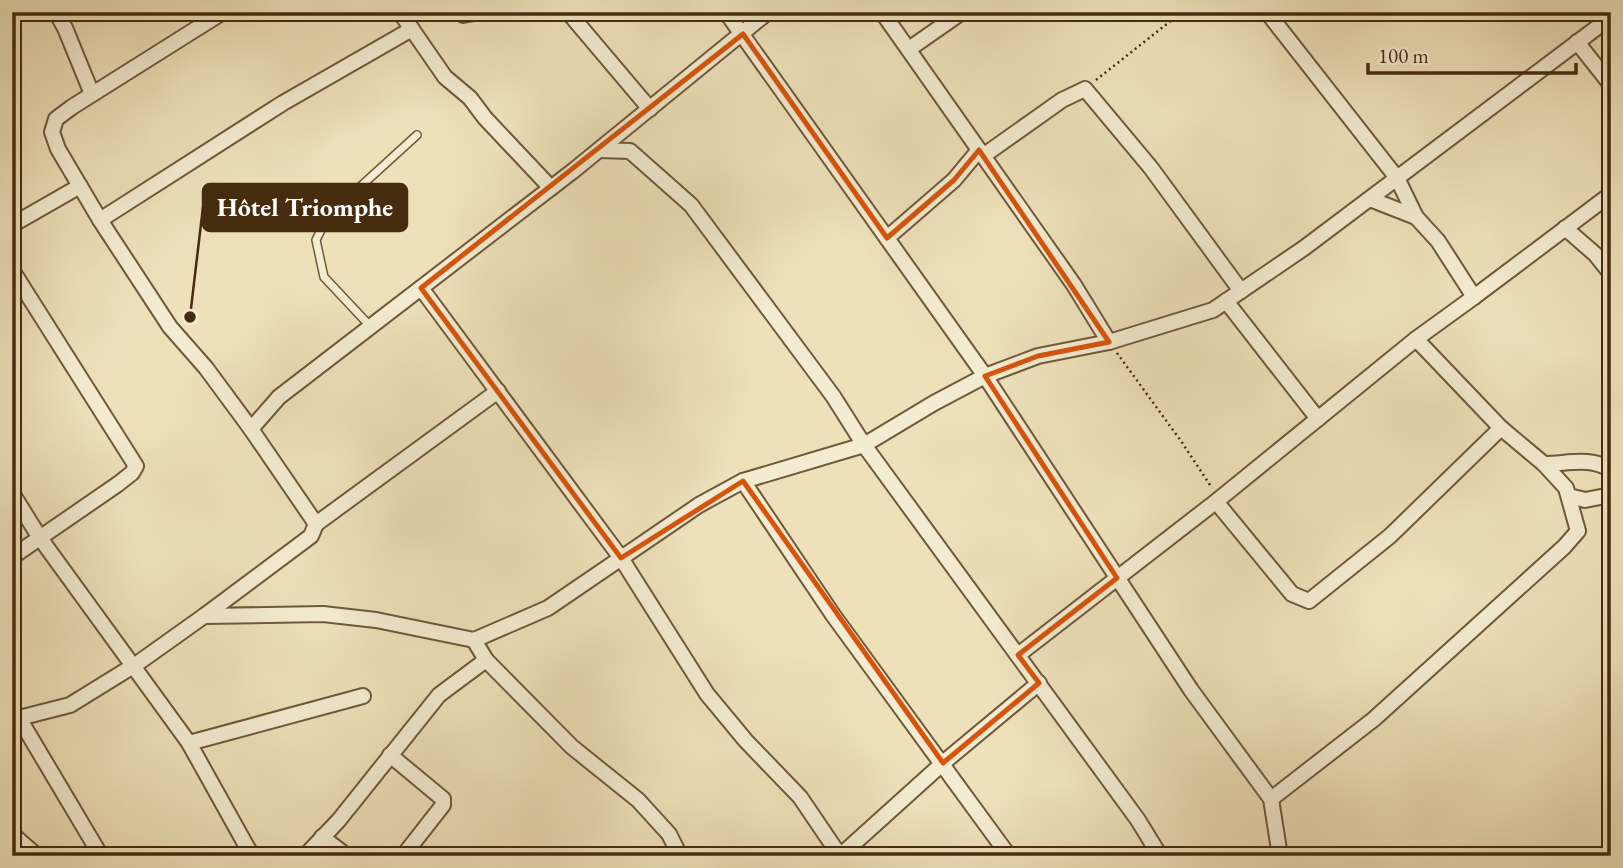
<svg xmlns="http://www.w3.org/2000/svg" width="1623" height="868" font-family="'EB Garamond',serif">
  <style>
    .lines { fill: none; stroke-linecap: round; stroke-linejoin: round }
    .lane-casing { stroke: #6f593a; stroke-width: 10 }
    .street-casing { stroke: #6f593a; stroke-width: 18 }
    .path { stroke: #452c0f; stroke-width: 2.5; stroke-dasharray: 2 3.5; stroke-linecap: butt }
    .lane { stroke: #f4ecd2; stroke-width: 7 }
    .street { stroke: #f4ecd2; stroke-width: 14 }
    .marked { fill: none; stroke: #d8540c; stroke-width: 5; stroke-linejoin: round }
    .leader { fill: none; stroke: #452c0f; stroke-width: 2.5 }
    .callout-dot { fill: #452c0f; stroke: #f4ecd2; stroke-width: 2.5 }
    .callout { fill: #452c0f; stroke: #452c0f; stroke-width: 2.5 }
    .callout-label { font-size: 26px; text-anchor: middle; font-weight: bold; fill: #fff }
  </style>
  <rect width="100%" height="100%" fill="#eee1ba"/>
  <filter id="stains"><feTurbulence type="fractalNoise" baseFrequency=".00286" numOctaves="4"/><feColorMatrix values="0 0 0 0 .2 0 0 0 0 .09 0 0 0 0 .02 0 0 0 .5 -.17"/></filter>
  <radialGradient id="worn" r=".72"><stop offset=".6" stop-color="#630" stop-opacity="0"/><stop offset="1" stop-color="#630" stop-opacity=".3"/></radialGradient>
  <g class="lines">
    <defs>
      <polyline id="lane" points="370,326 324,277 316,240 328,216 417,135"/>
      <g id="street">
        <polyline points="56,12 65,28 92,94"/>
        <polyline points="223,12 72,107 56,119 52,132 58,149 100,220 170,327 206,368 251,429"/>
        <polyline points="400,12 445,77 470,98 485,118 551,188"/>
        <polyline points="568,12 650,109"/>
        <polyline points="726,12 985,376 1191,690 1271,799 1280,856"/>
        <polyline points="882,12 1074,285 1109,342"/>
        <polyline points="1267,12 1397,178 1416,217 1438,241 1474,297 1611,194"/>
        <polyline points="463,15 480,12"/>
        <polyline points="1577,42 1611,85"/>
        <polyline points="909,49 962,12"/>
        <polyline points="599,150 630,151 691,205 833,396 864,445 1138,820 1160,856"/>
        <polyline points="983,156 1062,100 1085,89 1151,168 1241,291"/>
        <polyline points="1370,199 1416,217"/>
        <polyline points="100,220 283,103 412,29"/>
        <polyline points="12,225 80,186"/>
        <polyline points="1565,228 1595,254 1611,274"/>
        <polyline points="887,238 954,180 979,150"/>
        <polyline points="12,270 136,466 132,473 118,484 12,557"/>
        <polyline points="421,288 621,558 707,694 746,741 800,797 840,856"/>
        <polyline points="1226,301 1318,419"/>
        <path d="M1544,464c23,0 46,-8 67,6"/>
        <polyline points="743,481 833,615 1009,856"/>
        <polyline points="12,493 40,538 189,743 252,856"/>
        <polyline points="1569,496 1585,500 1611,495"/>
        <polyline points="1218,500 1218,504 1292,594 1309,601 1390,536 1501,428"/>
        <polyline points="316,524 498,391"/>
        <polyline points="204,616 311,536 316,524 251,429 279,397 573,171 768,12"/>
        <polyline points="474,640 486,660 572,747 638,800 669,834 680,856"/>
        <polyline points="1018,655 1218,500 1416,339 1474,297"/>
        <polyline points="12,711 19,718 70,705 138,663 204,616 323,614 376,620 474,640 548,608 699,505 743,481 864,445 934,403 985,376 1038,356 1109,342 1213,310 1304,248 1611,17"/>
        <polyline points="12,718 19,718 101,856"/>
        <polyline points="189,743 363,696"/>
        <polyline points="390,755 443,799 443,805 403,856"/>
        <polyline points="1271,799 1374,719 1564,547 1578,531 1566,488 1544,464 1501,428 1416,339"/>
        <polyline points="12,834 37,856"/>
        <polyline points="322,837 347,856"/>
        <polyline points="305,856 339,820 439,695 486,660"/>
        <polyline points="840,856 943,763 1039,683"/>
      </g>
    </defs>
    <use href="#lane" class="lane-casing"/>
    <use href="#street" class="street-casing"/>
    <g class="path">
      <polyline points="1096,80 1182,12"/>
      <polyline points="1117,353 1181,441 1212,488"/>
    </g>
    <use href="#lane" class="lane"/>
    <use href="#street" class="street"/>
  </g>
  <path class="marked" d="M743,34l144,204 67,-58 25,-30 130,192 -71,14 -53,20 132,202 -99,77 21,28 -96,80 -200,-282 -122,77 -200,-270z"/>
  <path class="leader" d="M190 317L203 207"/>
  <circle class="callout-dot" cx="190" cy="317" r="7"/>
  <rect class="callout" x="203" y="184" width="204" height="47" rx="7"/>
  <g class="callout-label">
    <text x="305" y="216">Hôtel Triomphe</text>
  </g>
  <rect width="1623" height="868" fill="none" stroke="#eee1ba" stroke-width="42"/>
  <rect x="14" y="14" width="1595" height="840" fill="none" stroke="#452c0f" stroke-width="3.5"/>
  <rect x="21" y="21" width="1581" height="826" fill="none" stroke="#452c0f" stroke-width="2"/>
  <path d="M1368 63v10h208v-10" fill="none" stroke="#452c0f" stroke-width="3.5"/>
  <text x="1378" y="63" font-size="21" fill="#452c0f" stroke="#f4ecd2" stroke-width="5" paint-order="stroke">100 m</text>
  <rect width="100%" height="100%" filter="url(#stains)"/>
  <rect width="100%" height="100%" fill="url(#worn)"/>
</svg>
